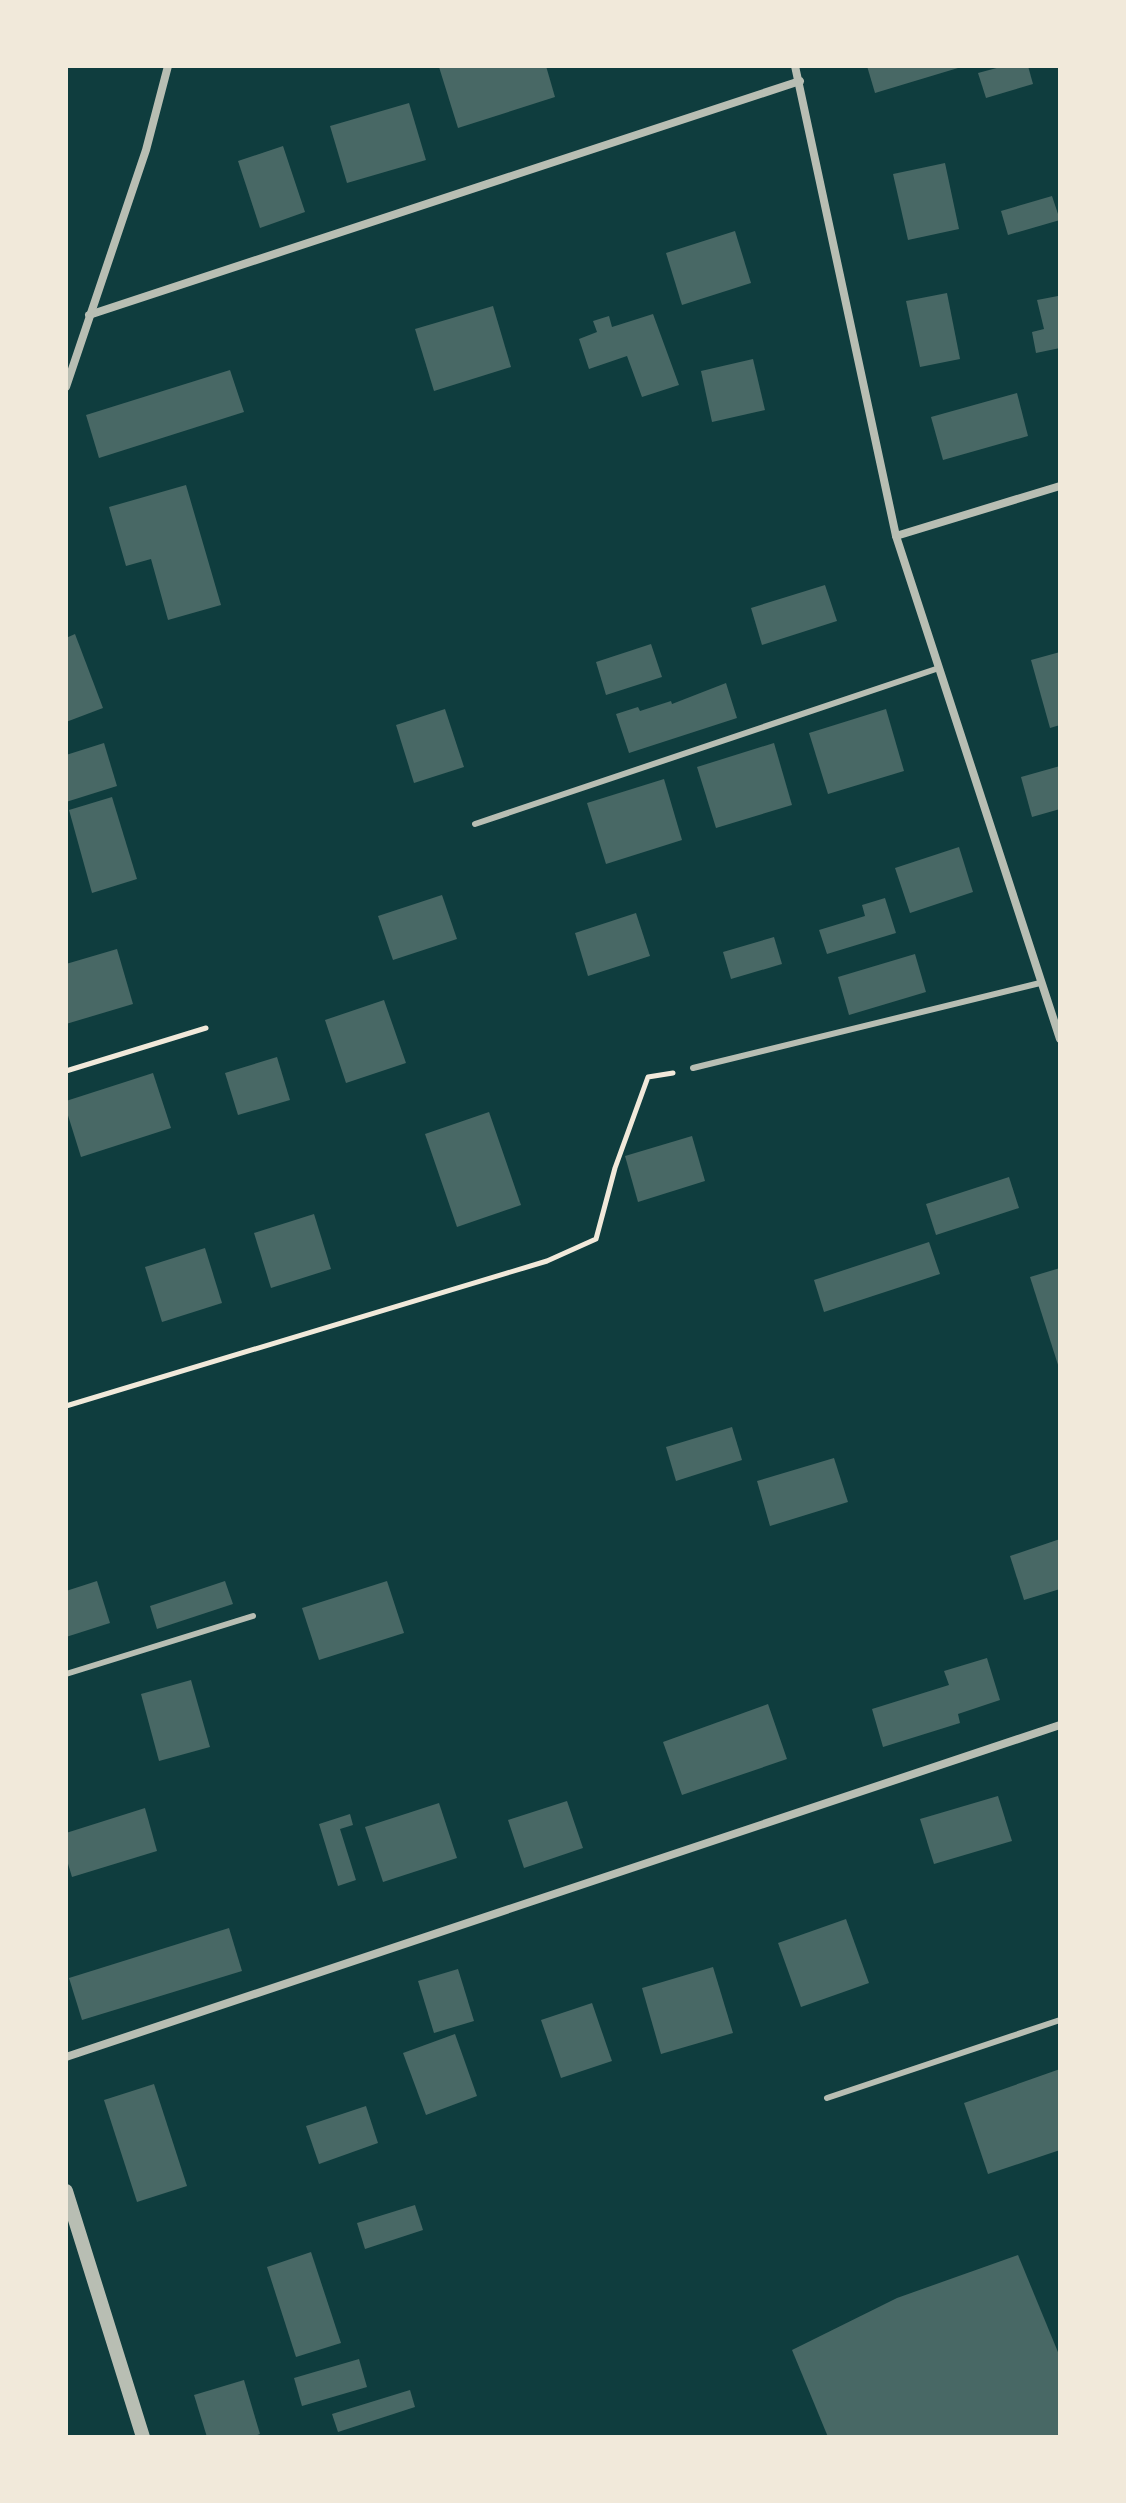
<svg xmlns="http://www.w3.org/2000/svg" width="1126" height="2503" font-family="'Fira Sans',sans-serif">
  <style>
    .building { fill: #486865 }
    .lines { fill: none; stroke-linecap: round; stroke-linejoin: round }
    .path { stroke: #f1e9da; stroke-width: 5 }
    .service { stroke: #b8beb3; stroke-width: 6 }
    .minor { stroke: #b8beb3; stroke-width: 8 }
    .tertiary { stroke: #b8beb3; stroke-width: 14 }
  </style>
  <rect width="100%" height="100%" fill="#0f3d3e"/>
  <g class="building">
    <polygon points="443,66 546,66 555,97 458,128 439,67"/>
    <polygon points="867,66 957,66 958,68 875,93"/>
    <polygon points="1004,66 1028,66 1033,84 986,98 978,73"/>
    <polygon points="409,103 426,160 347,183 330,126"/>
    <polygon points="283,146 305,212 260,228 238,161"/>
    <polygon points="945,163 959,229 908,240 893,174"/>
    <polygon points="1052,196 1060,220 1008,235 1001,211"/>
    <polygon points="735,231 751,283 682,305 666,253"/>
    <polygon points="947,293 960,359 920,367 906,301"/>
    <polygon points="1058,296 1060,348 1036,353 1032,332 1044,329 1037,300"/>
    <polygon points="493,306 511,367 434,391 415,329"/>
    <polygon points="653,314 679,385 642,397 627,356 589,369 579,339 597,332 593,321 609,316 612,327"/>
    <polygon points="753,359 765,410 712,422 701,371"/>
    <polygon points="230,370 244,412 99,458 86,415"/>
    <polygon points="1017,393 1028,436 943,460 931,417"/>
    <polygon points="186,485 221,605 168,620 151,559 126,566 109,507"/>
    <polygon points="825,585 837,621 762,645 751,608"/>
    <polygon points="75,634 103,708 66,722 66,638"/>
    <polygon points="651,644 662,677 606,695 596,662"/>
    <polygon points="1060,652 1060,725 1050,728 1031,660"/>
    <polygon points="726,683 737,718 629,753 616,714 638,707 640,711 671,701 672,704"/>
    <polygon points="445,709 464,767 414,783 396,725"/>
    <polygon points="886,709 904,771 828,794 809,733"/>
    <polygon points="104,743 117,786 66,802 66,755"/>
    <polygon points="774,743 792,805 716,828 697,767"/>
    <polygon points="1060,766 1060,809 1032,817 1021,777"/>
    <polygon points="664,779 682,840 606,864 587,803"/>
    <polygon points="112,797 137,879 92,893 69,810"/>
    <polygon points="959,847 973,892 910,913 895,868"/>
    <polygon points="442,895 457,939 393,960 378,916"/>
    <polygon points="885,898 896,933 827,954 819,930 865,916 862,905"/>
    <polygon points="636,913 650,956 588,976 575,933"/>
    <polygon points="774,937 782,964 731,979 723,952"/>
    <polygon points="117,949 133,1004 66,1024 66,964"/>
    <polygon points="915,954 926,992 849,1015 838,977"/>
    <polygon points="384,1000 406,1063 346,1083 325,1020"/>
    <polygon points="277,1057 290,1100 238,1115 225,1073"/>
    <polygon points="153,1073 171,1128 81,1157 66,1109 66,1101"/>
    <polygon points="489,1112 521,1205 457,1227 425,1134"/>
    <polygon points="692,1136 705,1181 638,1202 625,1156"/>
    <polygon points="1009,1177 1019,1208 936,1235 926,1204"/>
    <polygon points="314,1214 331,1269 271,1288 254,1233"/>
    <polygon points="929,1242 940,1274 824,1312 814,1280"/>
    <polygon points="205,1248 222,1303 162,1322 145,1267"/>
    <polygon points="1060,1268 1060,1368 1059,1368 1030,1277"/>
    <polygon points="732,1427 742,1460 676,1481 666,1447"/>
    <polygon points="834,1458 848,1502 770,1526 757,1481"/>
    <polygon points="1060,1539 1060,1589 1024,1600 1010,1556"/>
    <polygon points="97,1581 110,1623 66,1637 66,1591"/>
    <polygon points="225,1581 233,1604 157,1629 150,1606"/>
    <polygon points="387,1581 404,1633 319,1660 302,1608"/>
    <polygon points="987,1658 1000,1700 958,1714 960,1723 883,1747 872,1709 949,1685 944,1671"/>
    <polygon points="191,1680 210,1747 159,1761 141,1694"/>
    <polygon points="768,1704 787,1759 682,1795 663,1742"/>
    <polygon points="998,1796 1012,1841 934,1864 920,1819"/>
    <polygon points="567,1801 583,1848 524,1868 508,1820"/>
    <polygon points="439,1803 457,1858 383,1882 365,1827"/>
    <polygon points="145,1808 157,1851 72,1877 66,1857 66,1833"/>
    <polygon points="350,1814 353,1825 340,1829 356,1880 338,1886 319,1824"/>
    <polygon points="846,1919 869,1983 801,2007 778,1943"/>
    <polygon points="229,1928 242,1971 82,2020 69,1978"/>
    <polygon points="713,1967 733,2033 661,2054 642,1988"/>
    <polygon points="458,1969 474,2021 434,2033 418,1981"/>
    <polygon points="592,2003 612,2061 561,2078 541,2020"/>
    <polygon points="455,2034 477,2096 426,2115 403,2053"/>
    <polygon points="1060,2069 1060,2150 988,2174 964,2103"/>
    <polygon points="154,2084 187,2186 137,2202 104,2100"/>
    <polygon points="366,2106 378,2143 319,2164 306,2126"/>
    <polygon points="415,2205 423,2230 365,2249 357,2223"/>
    <polygon points="311,2252 341,2343 296,2357 267,2267"/>
    <polygon points="1018,2255 1060,2357 1060,2437 828,2437 792,2350 897,2298"/>
    <polygon points="359,2359 367,2387 302,2406 294,2378"/>
    <polygon points="244,2380 260,2434 252,2437 207,2437 194,2395"/>
    <polygon points="410,2390 415,2407 338,2432 332,2414"/>
  </g>
  <g class="lines">
    <g class="path">
      <polyline points="66,1071 206,1028"/>
      <polyline points="66,1406 547,1261 596,1239 615,1168 648,1077 673,1073"/>
    </g>
    <g class="service">
      <polyline points="475,824 939,668"/>
      <polyline points="693,1068 1040,983"/>
      <polyline points="66,1674 253,1616"/>
      <polyline points="827,2098 1060,2020"/>
    </g>
    <g class="minor">
      <polyline points="795,66 896,536 1060,1039"/>
      <polyline points="89,315 800,81"/>
      <polyline points="66,387 146,150 168,66"/>
      <polyline points="896,536 1060,486"/>
      <polyline points="66,2057 1060,1725"/>
    </g>
    <polyline class="tertiary" points="66,2191 143,2437"/>
  </g>
  <rect width="1126" height="2503" fill="none" stroke="#f1e9da" stroke-width="136"/>
</svg>
